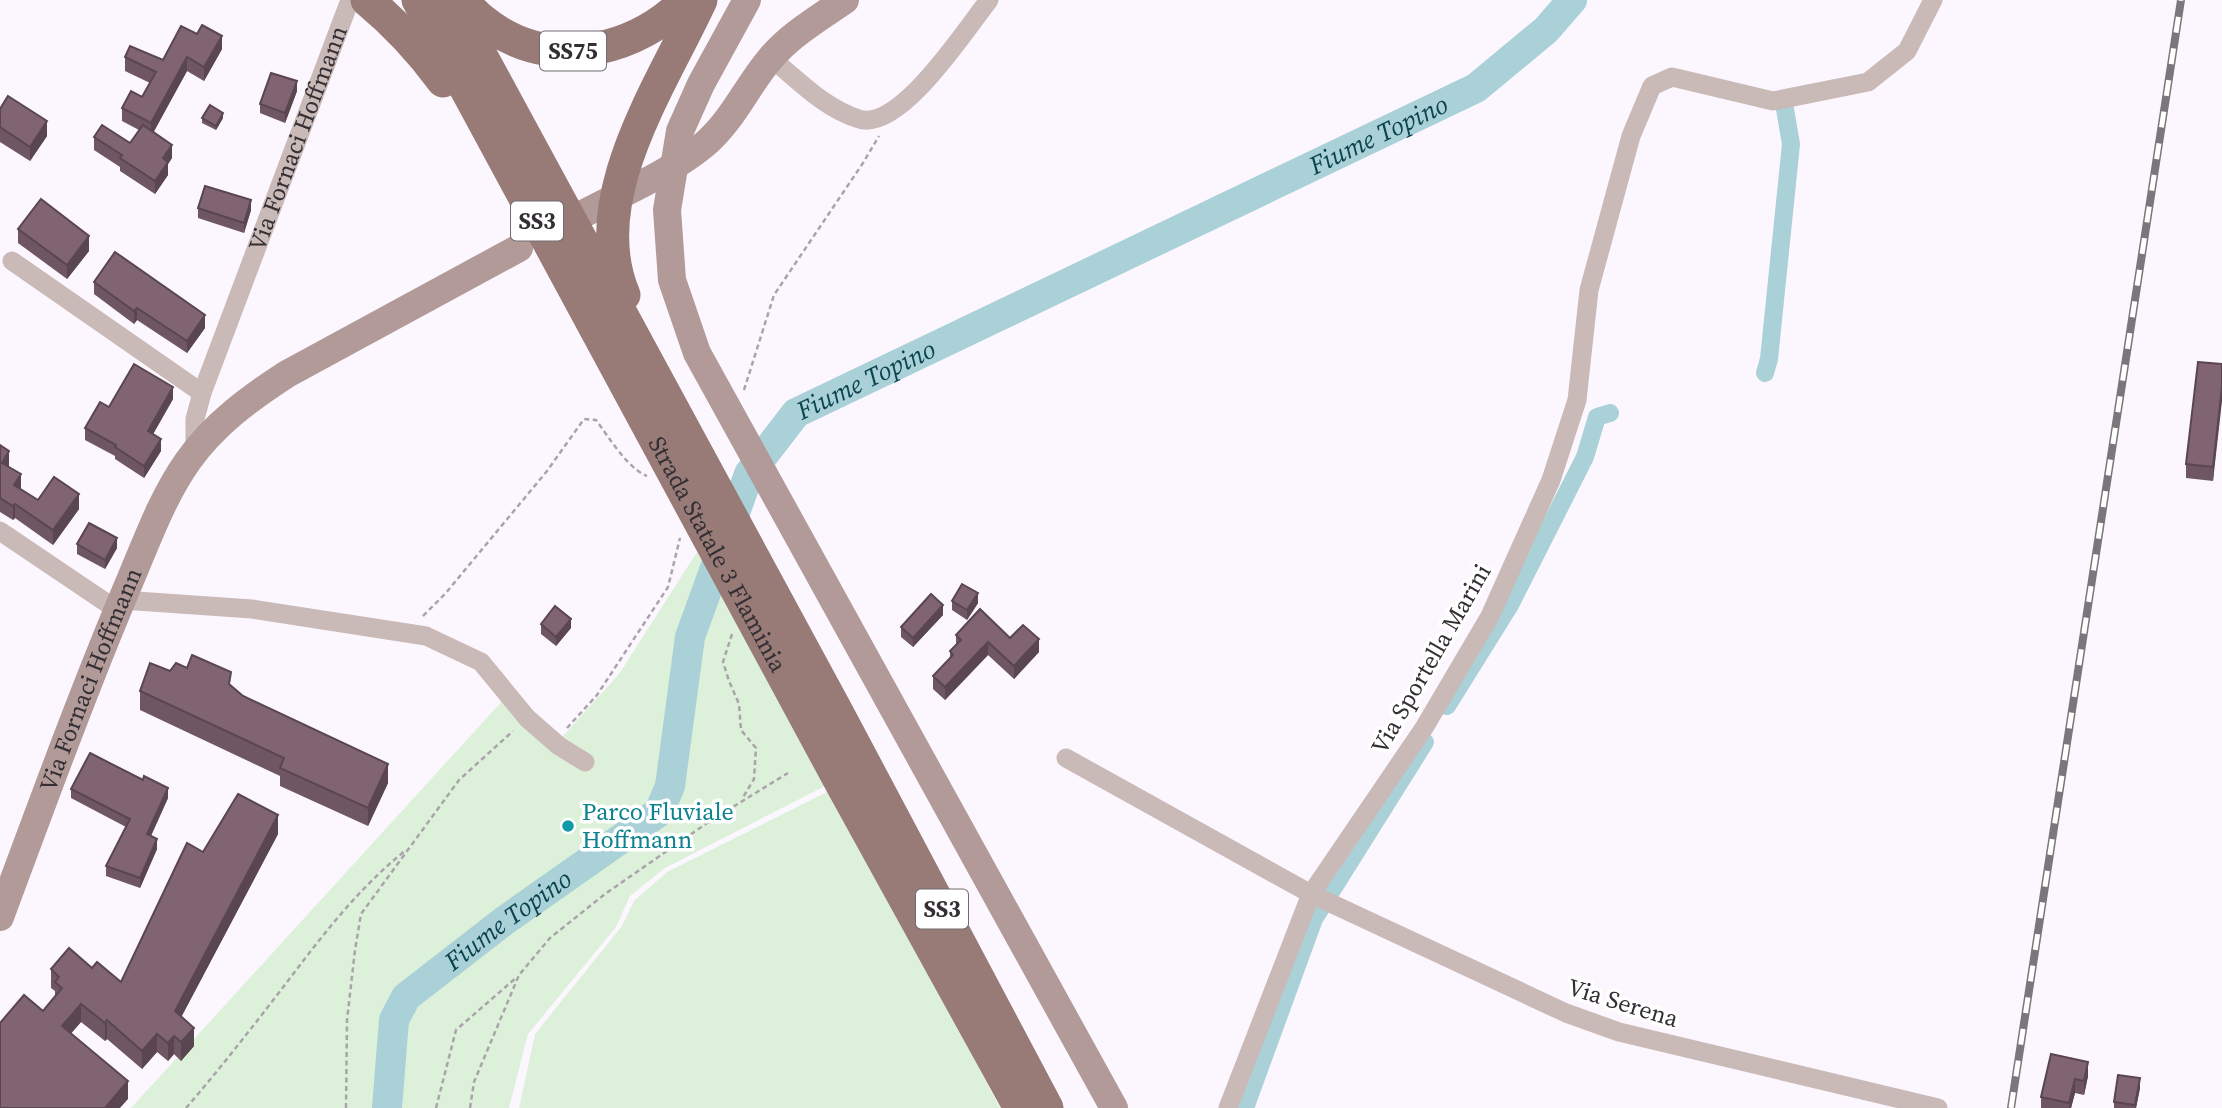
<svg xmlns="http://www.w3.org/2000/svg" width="2222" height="1108" font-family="'Source Serif 4',serif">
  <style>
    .green { fill: #ddf1da }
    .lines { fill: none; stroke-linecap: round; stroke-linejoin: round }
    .canal { stroke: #aad0d8; stroke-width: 18 }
    .river { stroke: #aad0d8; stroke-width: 30 }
    .path { stroke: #a9a4aa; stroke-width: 2.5; stroke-dasharray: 5 3.5; stroke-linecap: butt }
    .minor { stroke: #c9b9b7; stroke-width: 19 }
    .secondary { stroke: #b19a97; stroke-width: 28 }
    .trunk { stroke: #987a76; stroke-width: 33 }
    .rail-casing { stroke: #7a767c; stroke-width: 8 }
    .rail { stroke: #fff; stroke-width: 5; stroke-dasharray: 16; stroke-linecap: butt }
    .wall { fill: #6e5662 }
    .shaded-wall { fill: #5a4650 }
    .building { fill: #806472; stroke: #5a4650; stroke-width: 2 }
    .culture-dot { fill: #0f9aa8; stroke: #fff; stroke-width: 2.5 }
    .labels { text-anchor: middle; stroke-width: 7; stroke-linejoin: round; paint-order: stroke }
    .shield { fill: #fff; stroke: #706d71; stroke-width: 2 }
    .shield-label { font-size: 23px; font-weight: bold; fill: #332f34 }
    .street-label { font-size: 24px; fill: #332f34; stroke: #fff }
    .culture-label { font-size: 24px; fill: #0d838f; stroke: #fff; text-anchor: start }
    .water-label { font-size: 26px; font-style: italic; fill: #0b444e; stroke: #fff }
  </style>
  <rect width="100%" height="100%" fill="#fcf7fe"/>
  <g class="green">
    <polygon points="697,552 829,784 665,868 630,896 616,927 528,1034 509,1108 131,1108 504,699 553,747 619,674"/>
    <polygon points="831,790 1000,1108 519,1108 535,1034 622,926 634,901 667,872"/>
  </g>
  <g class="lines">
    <g class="canal">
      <polyline points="1765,373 1769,359 1791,144 1785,109"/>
      <polyline points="1447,706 1510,605 1585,457 1597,417 1610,413"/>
      <polyline points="1245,1108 1314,919 1425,742"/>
    </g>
    <path class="river" id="s1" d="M387,1108l7,-88 12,-23 98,-76 155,-109 11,-26 20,-149 59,-163 47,-61 680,-325 70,-58 26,-30"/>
    <g class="path">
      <polyline points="744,390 774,295 863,163 879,136"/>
      <path d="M423,616l22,-22 102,-123 37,-52 12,1c12,16 32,49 51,56"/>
      <polyline points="732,634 723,662 729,681 739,704 741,730 756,748 754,779 742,799"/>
      <polyline points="567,728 597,695 668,587 680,538"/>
      <path d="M186,1108c33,-38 64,-78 95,-118 38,-50 75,-100 125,-140"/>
      <polyline points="346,1108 347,1020 355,950 361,914 459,780 513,731"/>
      <polyline points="436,1108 456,1030 517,977"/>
      <polyline points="470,1108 474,1082 519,975 550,938 605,894 710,821 788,773"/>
    </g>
    <g class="minor">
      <path d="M771,58c27,22 54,51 88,61 41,13 107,-90 130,-119"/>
      <polyline points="12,261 202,393"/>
      <path id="s2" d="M195,451v-32l7,-26 148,-393"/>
      <polyline points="0,531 117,610"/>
      <polyline points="122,600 252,609 426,636 481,662 527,718 559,746 585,762"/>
      <polyline points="1066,758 1311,894 1566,1013 1619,1032 1938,1108"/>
      <polyline points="1228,1108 1311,894 1424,728 1490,616 1551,480 1577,400 1589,290 1631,136 1652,86 1672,77 1773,101 1868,82 1907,51 1933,0"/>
    </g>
    <g class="secondary">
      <polyline points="747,0 701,84 680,131 667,210 672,280 697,353 1114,1108"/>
      <path d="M585,213c40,-21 85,-40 120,-69 28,-24 42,-58 65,-85 20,-24 49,-41 75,-59"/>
      <path id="s3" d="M0,917c41,-110 81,-220 126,-327 19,-44 35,-91 62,-129 26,-37 62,-63 99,-87l232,-126"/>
    </g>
    <g class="trunk">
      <path d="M367,0c29,24 54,51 76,81"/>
      <path id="s4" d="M418,0l424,785 178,323"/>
      <polyline points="451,0 836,710 1047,1108"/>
      <path d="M463,0c9,13 23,24 36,32 61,37 139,17 187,-32"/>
      <path d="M624,295c-41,-97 38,-210 77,-295"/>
    </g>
    <defs>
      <polyline id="rail" points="2011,1108 2181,0"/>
    </defs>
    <use href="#rail" class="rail-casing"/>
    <use href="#rail" class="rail"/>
  </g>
  <g class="wall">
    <polygon points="222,49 204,81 187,71 153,132 172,158 168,164 168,175 155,194 120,171 120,167 94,150 94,137 130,143 139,130 122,121 122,108 142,97 150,83 125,71 125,57 163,60"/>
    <polygon points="297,91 285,123 260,113 260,104"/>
    <polygon points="0,109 47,136 30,161 0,142"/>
    <polygon points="202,118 223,118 216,130 202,123"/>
    <polygon points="198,208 251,210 244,233 198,218"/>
    <polygon points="18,229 89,251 67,279 18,243"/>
    <polygon points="94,282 205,328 187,353 137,320 134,324 94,294"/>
    <polygon points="2222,364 2213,481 2186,478 2186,464"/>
    <polygon points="173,399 153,434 161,451 144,478 115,459 115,456 85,440 85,428 109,407"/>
    <polygon points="0,445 9,465 9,467 21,489 38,500 79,509 53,545 15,518 13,520 0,512"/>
    <polygon points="77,544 117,548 105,569 77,554"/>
    <polygon points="952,601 978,603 967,620 952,610"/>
    <polygon points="943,615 913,647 901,637 901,627"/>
    <polygon points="541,624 571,628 556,646 541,634"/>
    <polygon points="956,635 1010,638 1039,652 1014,679 988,655 945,700 933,689 933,676 950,658 950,651 956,646"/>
    <polygon points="187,668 231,686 243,696 388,783 368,826 280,786 280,776 140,710 140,691 170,671"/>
    <polygon points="143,780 168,798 151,836 157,849 140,888 106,876 106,866 126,827 71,798 71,789"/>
    <polygon points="278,834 181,1017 194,1046 181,1061 174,1054 168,1061 157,1052 142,1069 107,1039 105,1041 81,1022 71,1033 128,1099 43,1011 55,997 55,991 51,988 51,969 92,968 121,982 203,852"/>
    <polygon points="2051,1054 2088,1076 2084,1095 2075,1093 2071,1108 2041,1108 2041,1097"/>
    <polygon points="2140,1088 2136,1108 2114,1108 2114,1102"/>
  </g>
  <g class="shaded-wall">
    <polygon points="222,36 222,49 204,81 204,67"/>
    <polygon points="187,57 187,71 151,137 151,123"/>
    <polygon points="297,81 297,91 285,123 285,113"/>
    <polygon points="223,113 223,118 216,130 216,126"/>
    <polygon points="47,121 47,136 30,161 30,147"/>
    <polygon points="172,145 172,158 168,164 168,175 155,194 155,181 163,158"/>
    <polygon points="251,200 251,210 244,233 244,223"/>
    <polygon points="89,236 89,251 67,279 67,265"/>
    <polygon points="137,308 137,320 134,324 134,311"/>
    <polygon points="205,315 205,328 187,353 187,341"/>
    <polygon points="173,387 173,399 148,443 148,431"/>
    <polygon points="2222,387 2222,401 2213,481 2213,467"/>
    <polygon points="161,439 161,451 144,478 144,466"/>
    <polygon points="9,451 9,465 2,477 2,463"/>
    <polygon points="21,474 21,488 14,499 14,485"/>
    <polygon points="79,494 79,509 53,545 53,530"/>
    <polygon points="15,504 15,518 13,520 13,506"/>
    <polygon points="117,538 117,548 105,569 105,560"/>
    <polygon points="978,593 978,603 967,620 967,610"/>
    <polygon points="943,605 943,615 913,647 913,638"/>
    <polygon points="571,619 571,628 556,646 556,637"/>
    <polygon points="1039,639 1039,652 1014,679 1014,666"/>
    <polygon points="988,642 988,655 945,700 945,687"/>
    <polygon points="388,764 388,783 368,826 368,808"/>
    <polygon points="168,788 168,798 147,844 147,834"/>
    <polygon points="278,815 278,834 175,1029 175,1011"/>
    <polygon points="157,839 157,849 140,888 140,878"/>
    <polygon points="81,1004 81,1022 62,1044 62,1026"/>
    <polygon points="107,1020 107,1039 105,1041 105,1023"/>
    <polygon points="194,1028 194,1046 181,1061 181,1042"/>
    <polygon points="157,1034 157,1052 142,1069 142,1051"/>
    <polygon points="174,1036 174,1054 168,1061 168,1043"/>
    <polygon points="2088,1062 2088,1076 2084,1095 2084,1081"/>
    <polygon points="2140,1078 2140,1088 2136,1108 2135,1108"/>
    <polygon points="2075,1079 2075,1093 2071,1108 2069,1108"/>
    <polygon points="128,1081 128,1099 120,1108 105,1108"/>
  </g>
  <g class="building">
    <polygon points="202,25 222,36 204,67 187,57 151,123 122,108 131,91 142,97 156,72 125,57 130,46 163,60 181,26 197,34"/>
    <polygon points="271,73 297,81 285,113 260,104"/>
    <polygon points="8,96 47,121 30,147 0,127 0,109"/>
    <polygon points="210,105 223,113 216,126 202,118"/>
    <polygon points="102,125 130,143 143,125 172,145 163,158 168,162 155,181 120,158 122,155 94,137"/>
    <polygon points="205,186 251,200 244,223 198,208"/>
    <polygon points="41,199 89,236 67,265 18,229"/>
    <polygon points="115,252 205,315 187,341 137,308 134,311 94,282"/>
    <polygon points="2198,362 2222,364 2222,387 2213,467 2186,464"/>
    <polygon points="134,364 173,387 148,431 161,439 144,466 115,447 116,445 85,428 100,402 109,407"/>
    <polygon points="0,445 9,451 2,463 21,474 14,485 38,500 54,477 79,494 53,530 15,504 13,506 0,498"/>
    <polygon points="89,523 117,538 105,560 77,544"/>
    <polygon points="962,584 978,593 967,610 952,601"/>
    <polygon points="931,594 943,605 913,638 901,627"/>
    <polygon points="555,606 571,619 556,637 541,624"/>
    <polygon points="980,609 1010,638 1023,625 1039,639 1014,666 988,642 945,687 933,676 953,655 950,651 961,640 956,635"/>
    <polygon points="192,655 231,672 229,684 243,696 388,764 368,808 280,768 284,758 140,691 150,663 170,671 176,663 187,668"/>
    <polygon points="90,753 143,780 144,776 168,788 147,834 157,839 140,878 106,866 130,819 71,789"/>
    <polygon points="238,794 278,815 175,1011 194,1028 181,1042 174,1036 168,1043 157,1034 142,1051 107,1020 105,1023 81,1004 62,1026 128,1081 105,1108 0,1108 0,1023 24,995 43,1011 62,988 55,982 59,977 51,969 69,948 92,968 97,962 121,982 187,843 203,852"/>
    <polygon points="2051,1054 2088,1062 2084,1081 2075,1079 2069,1103 2041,1097"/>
    <polygon points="2118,1075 2140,1078 2135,1105 2114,1102"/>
  </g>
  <circle class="culture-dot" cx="568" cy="826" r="7"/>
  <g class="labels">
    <g class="shield">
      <rect x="540" y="31.5" width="66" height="39" rx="5"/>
      <rect x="511" y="201.5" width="52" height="39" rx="5"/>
      <rect x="916" y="889.5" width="52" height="39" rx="5"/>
    </g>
    <g class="shield-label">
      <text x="573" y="59">SS75</text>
      <text x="537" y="229">SS3</text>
      <text x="942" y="917">SS3</text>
    </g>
    <g class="street-label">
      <text dy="8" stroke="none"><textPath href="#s2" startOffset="331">Via Fornaci Hoffmann</textPath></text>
      <text dy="8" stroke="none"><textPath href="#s4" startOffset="630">Strada Statale 3 Flaminia</textPath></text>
      <text transform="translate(1431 659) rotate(-60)" y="8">Via Sportella Marini</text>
      <text dy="8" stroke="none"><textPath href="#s3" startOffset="254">Via Fornaci Hoffmann</textPath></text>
      <text transform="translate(1623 1003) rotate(17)" y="8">Via Serena</text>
    </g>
    <g class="culture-label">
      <text x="582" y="820">Parco Fluviale<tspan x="582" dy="28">Hoffmann</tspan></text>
    </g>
    <g class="water-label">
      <text dy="9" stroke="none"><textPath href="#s1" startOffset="1502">Fiume Topino</textPath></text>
      <text dy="9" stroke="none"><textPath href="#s1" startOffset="934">Fiume Topino</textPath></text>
      <text dy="9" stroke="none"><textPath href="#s1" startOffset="242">Fiume Topino</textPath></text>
    </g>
  </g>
</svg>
